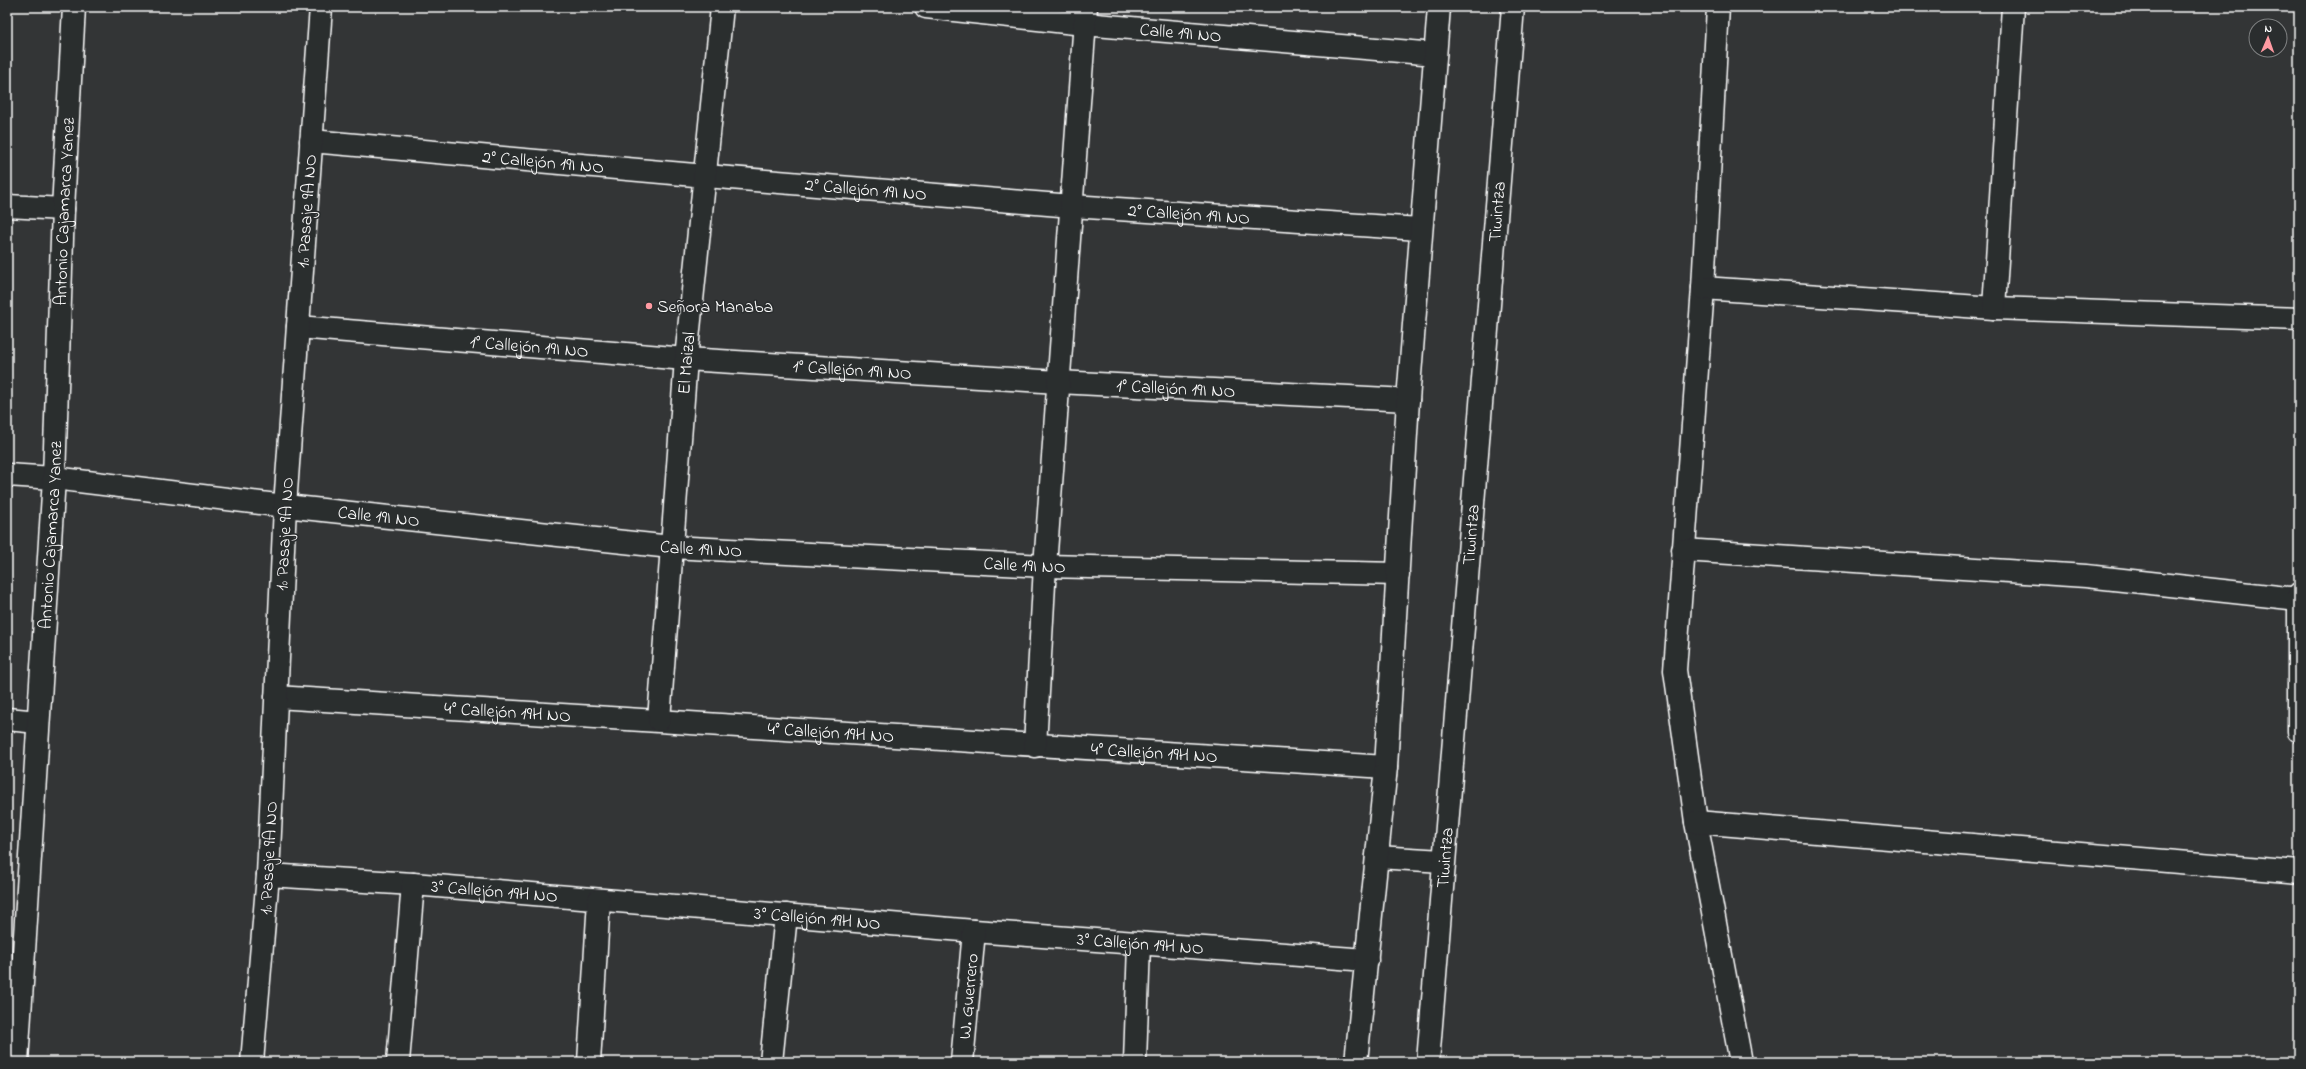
<svg xmlns="http://www.w3.org/2000/svg" width="2306" height="1069" font-family="'Indie Flower',sans-serif">
  <style>
    .lines { fill: none; stroke-linecap: round; stroke-linejoin: round }
    .minor-casing { stroke: #fff; stroke-width: 25 }
    .minor { stroke: #2a2d2e; stroke-width: 22 }
    .poi-dot { fill: #ff9aa2; stroke: #2a2d2e; stroke-width: 1.5 }
    .labels { text-anchor: middle; stroke-width: 3; stroke-linejoin: round; paint-order: stroke }
    .street-label { font-size: 18px; fill: #fff; stroke: #2a2d2e }
    .poi-label { font-size: 18px; fill: #fff; stroke: #2a2d2e; text-anchor: start }
  </style>
  <rect width="100%" height="100%" fill="#333536"/>
  <filter id="ink" filterUnits="userSpaceOnUse"><feTurbulence type="fractalNoise" baseFrequency=".025" numOctaves="2"/><feDisplacementMap in="SourceGraphic" scale="8" xChannelSelector="R" yChannelSelector="G"/><feConvolveMatrix kernelMatrix="1 2 1 2 8 2 1 2 1" color-interpolation-filters="sRGB"/></filter>
  <g filter="url(#ink)">
    <g class="lines">
      <defs>
        <g id="minor">
          <path id="s1" d="M926,7l158,17 351,30"/>
          <polyline points="1718,7 1703,288 1675,670 1696,822 1741,1062"/>
          <path id="s2" d="M311,141l395,35 366,30 348,23"/>
          <polyline points="7,206 63,209"/>
          <polyline points="1703,288 1994,308 2299,319"/>
          <polyline points="1994,308 2013,7"/>
          <path id="s3" d="M298,327l388,32 372,23 350,18"/>
          <path id="s4" d="M7,475l47,3 231,28 386,41 374,19 353,8"/>
          <polyline points="1683,550 2086,576 2298,599"/>
          <polyline points="2299,594 2299,731"/>
          <path id="s5" d="M276,697l1110,70"/>
          <polyline points="7,719 38,722"/>
          <path id="s6" d="M659,720l27,-361 36,-352"/>
          <polyline points="1035,746 1045,566 1086,7"/>
          <polyline points="1696,822 2299,872"/>
          <polyline points="1377,857 1443,861"/>
          <path id="s7" d="M268,875l145,9 561,47 393,29"/>
          <path id="s8" d="M17,1062l37,-584 9,-269 11,-202"/>
          <polyline points="252,1062 268,875 285,506 321,7"/>
          <polyline points="398,1062 413,884"/>
          <polyline points="589,1062 599,900"/>
          <polyline points="771,1062 786,915"/>
          <path id="s9" d="M962,1062l12,-131"/>
          <polyline points="1135,1062 1139,944"/>
          <polyline points="1356,1062 1386,767 1408,400 1439,7"/>
          <path id="s10" d="M1428,1062l85,-1055"/>
        </g>
      </defs>
      <use href="#minor" class="minor-casing"/>
      <use href="#minor" class="minor"/>
    </g>
  </g>
  <circle class="poi-dot" cx="649" cy="306" r="4"/>
  <g class="labels">
    <g class="street-label">
      <text dy="6" stroke="none"><textPath href="#s1" startOffset="256">Calle 19I NO</textPath></text>
      <text dy="6" stroke="none"><textPath href="#s2" startOffset="233">2° Callejón 19I NO</textPath></text>
      <text dy="6" stroke="none"><textPath href="#s2" startOffset="557">2° Callejón 19I NO</textPath></text>
      <text dy="6" stroke="none"><textPath href="#s8" startOffset="852">Antonio Cajamarca Yanez</textPath></text>
      <text transform="translate(306 211) rotate(-86)" y="6">1º Pasaje 9A NO</text>
      <text dy="6" stroke="none"><textPath href="#s10" startOffset="853">Tiwintza</textPath></text>
      <text dy="6" stroke="none"><textPath href="#s2" startOffset="881">2° Callejón 19I NO</textPath></text>
      <text dy="6" stroke="none"><textPath href="#s3" startOffset="232">1° Callejón 19I NO</textPath></text>
      <text dy="6" stroke="none"><textPath href="#s6" startOffset="358">El Maizal</textPath></text>
      <text dy="6" stroke="none"><textPath href="#s3" startOffset="556">1° Callejón 19I NO</textPath></text>
      <text dy="6" stroke="none"><textPath href="#s3" startOffset="880">1° Callejón 19I NO</textPath></text>
      <text dy="6" stroke="none"><textPath href="#s4" startOffset="374">Calle 19I NO</textPath></text>
      <text transform="translate(284 534) rotate(-87)" y="6">1º Pasaje 9A NO</text>
      <text dy="6" stroke="none"><textPath href="#s10" startOffset="529">Tiwintza</textPath></text>
      <text dy="6" stroke="none"><textPath href="#s8" startOffset="528">Antonio Cajamarca Yanez</textPath></text>
      <text dy="6" stroke="none"><textPath href="#s4" startOffset="698">Calle 19I NO</textPath></text>
      <text dy="6" stroke="none"><textPath href="#s4" startOffset="1022">Calle 19I NO</textPath></text>
      <text dy="6" stroke="none"><textPath href="#s5" startOffset="232">4° Callejón 19H NO</textPath></text>
      <text dy="6" stroke="none"><textPath href="#s5" startOffset="556">4° Callejón 19H NO</textPath></text>
      <text dy="6" stroke="none"><textPath href="#s5" startOffset="880">4° Callejón 19H NO</textPath></text>
      <text dy="6" stroke="none"><textPath href="#s10" startOffset="205">Tiwintza</textPath></text>
      <text transform="translate(268 858) rotate(-87)" y="6">1º Pasaje 9A NO</text>
      <text dy="6" stroke="none"><textPath href="#s7" startOffset="227">3° Callejón 19H NO</textPath></text>
      <text dy="6" stroke="none"><textPath href="#s7" startOffset="551">3° Callejón 19H NO</textPath></text>
      <text dy="6" stroke="none"><textPath href="#s7" startOffset="875">3° Callejón 19H NO</textPath></text>
      <text dy="6" stroke="none"><textPath href="#s9" startOffset="66">W. Guerrero</textPath></text>
    </g>
    <g class="poi-label">
      <text x="657" y="312">Señora Manaba</text>
    </g>
  </g>
  <rect width="2306" height="1069" fill="none" stroke="#2a2d2e" stroke-width="24"/>
  <rect x="12" y="12" width="2282" height="1045" fill="none" stroke="#fff" stroke-width="1.5" filter="url(#ink)"/>
  <g transform="translate(2268 38) rotate(2)"><circle r="19" fill="#2a2d2e" stroke="#7f8182"/>
  <path d="M0-3L7 15L0 10L-7 15Z" fill="#ff9aa2"/>
  <text y="-6" font-size="11" font-weight="bold" text-anchor="middle" fill="#ffffff">N</text>
  </g>
</svg>
